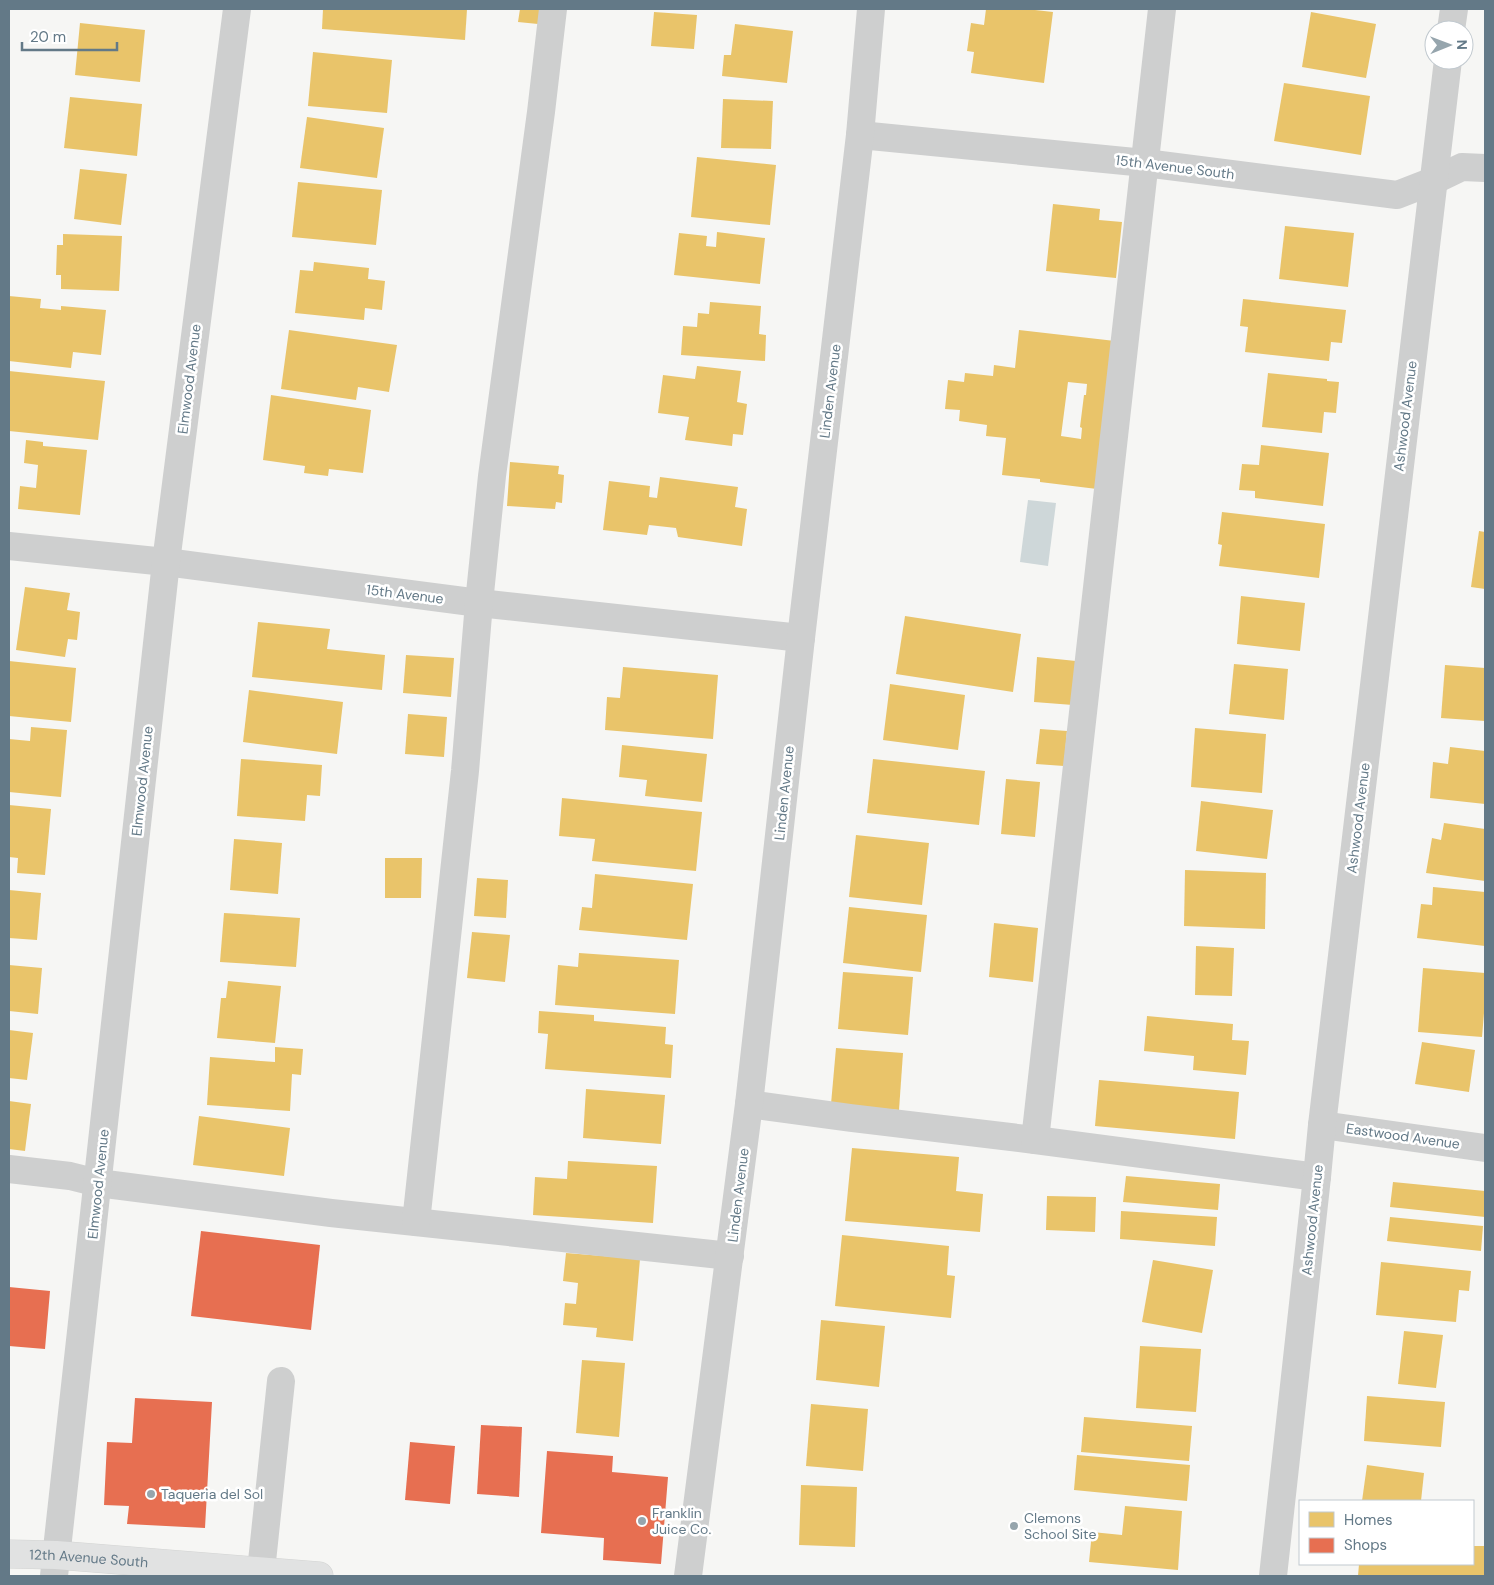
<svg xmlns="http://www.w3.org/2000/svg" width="1494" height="1585" font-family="'DM Sans',sans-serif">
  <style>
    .water { fill: #ced7d9 }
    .homes { fill: #e9c46a; fill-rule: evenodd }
    .shops { fill: #e76f51 }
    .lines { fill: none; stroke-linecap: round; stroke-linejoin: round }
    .major-casing { stroke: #d3d4d3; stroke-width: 29 }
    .minor { stroke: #cecfcf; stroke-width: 28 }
    .major { stroke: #e1e2e2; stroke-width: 28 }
    .poi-dot { fill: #96a5ad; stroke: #fff; stroke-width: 2 }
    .labels { text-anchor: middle; stroke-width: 5; stroke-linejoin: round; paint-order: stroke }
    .street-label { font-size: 14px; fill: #637987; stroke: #fff }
    .poi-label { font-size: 14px; fill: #637987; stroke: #fff; text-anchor: start }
  </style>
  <rect width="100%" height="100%" fill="#f6f6f4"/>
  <polygon class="water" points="1028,500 1056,503 1048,566 1020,562"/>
  <g class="homes">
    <polygon points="323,9 467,9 465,40 322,29"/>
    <polygon points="520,9 540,9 538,24 518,22"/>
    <polygon points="986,9 1026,9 1053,12 1044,83 971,73 974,52 967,51 971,23 984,25"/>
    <polygon points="654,12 697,15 694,49 651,46"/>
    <polygon points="1311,12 1376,24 1366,78 1302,67"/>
    <polygon points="80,23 145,30 140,82 75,75"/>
    <polygon points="735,24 793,31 787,83 722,76 724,55 731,55"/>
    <polygon points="313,52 392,60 387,113 308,106"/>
    <polygon points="1284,83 1370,96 1361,155 1274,141"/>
    <polygon points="70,97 142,104 137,156 64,148"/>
    <polygon points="723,99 773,101 771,149 721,148"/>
    <polygon points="307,117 384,128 377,178 300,168"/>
    <polygon points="697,157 776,165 770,225 691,217"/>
    <polygon points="80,169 127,174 121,225 74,219"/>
    <polygon points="298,182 382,190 376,245 292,237"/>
    <polygon points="1053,204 1100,209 1099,220 1122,222 1116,278 1046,271"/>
    <polygon points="1285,226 1354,233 1348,287 1279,279"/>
    <polygon points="717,232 765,238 760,284 674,275 679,233 707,236 706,246 716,247"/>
    <polygon points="63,234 122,236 119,291 61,289 61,275 56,275 57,245 63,245"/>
    <polygon points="314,262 369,268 368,279 385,281 382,310 365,308 364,320 295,313 300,270 313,271"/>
    <polygon points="9,296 41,299 40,308 61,310 61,306 106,310 101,355 73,352 71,368 9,361"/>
    <polygon points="1243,299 1346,310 1342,343 1331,342 1329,361 1245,352 1248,327 1240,326"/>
    <polygon points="710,302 761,306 759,334 766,335 765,361 681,355 683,326 697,327 698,313 709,314"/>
    <polygon points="289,330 397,345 389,392 358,387 356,400 281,389"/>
    <path d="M1019,330l96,11 -18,148 -57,-7v-3l-38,-4 4,-37 -20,-2 1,-11 -28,-4 1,-11 -15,-1 3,-29 16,2 1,-9 28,3 1,-11 21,3zM1068,382l19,2 -1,11h-2l-4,32 2,1 -1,11 -20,-3z"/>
    <polygon points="697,366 741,371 737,402 747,404 743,435 733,434 732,446 685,440 689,417 658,413 663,375 695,379"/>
    <polygon points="9,371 105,381 98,440 9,431"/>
    <polygon points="1268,373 1327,379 1327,381 1339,382 1336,413 1324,412 1322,433 1262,427"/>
    <polygon points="271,395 371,410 363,473 329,469 328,476 304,473 305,466 263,460"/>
    <polygon points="26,440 43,442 43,446 87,450 80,515 18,509 20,486 36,488 38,465 24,463"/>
    <polygon points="1261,445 1329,453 1323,506 1255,498 1255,491 1239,490 1242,464 1259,465"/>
    <polygon points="510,462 559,466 558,474 564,475 562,503 556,502 555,509 507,506"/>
    <polygon points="660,477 738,487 735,507 747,509 742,546 678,537 676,528 649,525 647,535 603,530 609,481 650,486 649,497 657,498"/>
    <polygon points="1222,512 1325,524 1319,578 1219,566 1222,545 1218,544"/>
    <polygon points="1479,531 1485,532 1485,589 1471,587"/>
    <polygon points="25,587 70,593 67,610 80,612 77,640 68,639 65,657 16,650"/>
    <polygon points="1241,596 1305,603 1300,651 1237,644"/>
    <polygon points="905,616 1021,634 1013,692 896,674"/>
    <polygon points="258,622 330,629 327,649 385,655 382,690 252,677"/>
    <polygon points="406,655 454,658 451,697 403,693"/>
    <polygon points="1037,657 1076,661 1073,705 1034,702"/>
    <polygon points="9,661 76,668 71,722 9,716"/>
    <polygon points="1234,664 1288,669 1284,720 1229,714"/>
    <polygon points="1445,665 1485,668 1485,721 1441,718"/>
    <polygon points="623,667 718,675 713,739 605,730 607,697 620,698"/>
    <polygon points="890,684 965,695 958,750 883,740"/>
    <polygon points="249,690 343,702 337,754 243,742"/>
    <polygon points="408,714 447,717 444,757 405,754"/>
    <polygon points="31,727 67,730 61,797 9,792 9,739 30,741"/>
    <polygon points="1195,728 1266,734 1262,793 1191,787"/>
    <polygon points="1040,729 1067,731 1064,766 1036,764"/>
    <polygon points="622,745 707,754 702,802 645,796 647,780 619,777"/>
    <polygon points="1450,747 1485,751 1485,804 1430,798 1433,762 1448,764"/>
    <polygon points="241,759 322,765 320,796 307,795 305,821 237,816"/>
    <polygon points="873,759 985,771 979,825 867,813"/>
    <polygon points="1006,779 1040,782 1035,837 1001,834"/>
    <polygon points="562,798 702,812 696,871 592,861 595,839 559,836"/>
    <polygon points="1201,801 1273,810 1267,859 1196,851"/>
    <polygon points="9,805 51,809 45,875 17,873 18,858 9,857"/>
    <polygon points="1444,823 1485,829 1485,881 1426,873 1432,838 1441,840"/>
    <polygon points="856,835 929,843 922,905 849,897"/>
    <polygon points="234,839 282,843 278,894 230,890"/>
    <polygon points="385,858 422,858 421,898 385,898"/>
    <polygon points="1185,870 1266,873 1265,929 1184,926"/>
    <polygon points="595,874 693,884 687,940 579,930 582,907 592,908"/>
    <polygon points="477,878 508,880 506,918 474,916"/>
    <polygon points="1433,887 1485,892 1485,946 1417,938 1421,904 1432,905"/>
    <polygon points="9,890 41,893 37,940 9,938"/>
    <polygon points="849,907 927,915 921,972 843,963"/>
    <polygon points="224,913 300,918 296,967 220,962"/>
    <polygon points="994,923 1038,928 1033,982 989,977"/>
    <polygon points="472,932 510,935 505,982 467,978"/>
    <polygon points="1196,946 1234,948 1232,996 1195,995"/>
    <polygon points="579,953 679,960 675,1014 555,1005 558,965 578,967"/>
    <polygon points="9,965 42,968 38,1014 9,1011"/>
    <polygon points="1423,968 1485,973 1485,1001 1482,1037 1418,1032"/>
    <polygon points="843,972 913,977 908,1035 838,1029"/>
    <polygon points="228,981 281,986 275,1043 217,1038 221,998 226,998"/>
    <polygon points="539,1011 594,1015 594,1021 666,1027 665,1044 673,1045 671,1078 545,1069 548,1034 538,1033"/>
    <polygon points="1147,1016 1233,1024 1232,1040 1249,1041 1246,1075 1193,1070 1194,1056 1144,1051"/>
    <polygon points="9,1030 33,1033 27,1080 9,1078"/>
    <polygon points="1422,1042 1475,1050 1469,1092 1415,1084"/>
    <polygon points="275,1047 303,1049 301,1075 292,1074 290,1111 207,1105 210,1057 275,1062"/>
    <polygon points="836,1048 903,1053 899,1110 831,1104"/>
    <polygon points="1099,1080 1239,1092 1235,1139 1095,1126"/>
    <polygon points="586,1089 665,1095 661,1144 583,1138"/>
    <polygon points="9,1101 31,1104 25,1151 9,1149"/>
    <polygon points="199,1116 290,1128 284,1176 193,1165"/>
    <polygon points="852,1148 959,1157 956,1191 983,1194 980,1232 845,1221"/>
    <polygon points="568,1161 657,1166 653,1223 533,1215 535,1177 567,1179"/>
    <polygon points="1126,1176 1220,1184 1218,1210 1123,1202"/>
    <polygon points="1393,1182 1485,1191 1485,1217 1390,1207"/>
    <polygon points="1047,1196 1096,1197 1095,1232 1046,1230"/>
    <polygon points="1121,1211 1217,1217 1215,1246 1120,1239"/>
    <polygon points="1390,1217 1483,1226 1481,1251 1387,1241"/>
    <polygon points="842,1235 949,1246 947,1275 955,1276 951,1318 835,1306"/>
    <polygon points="566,1253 640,1259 633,1341 596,1337 597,1328 563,1325 565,1303 576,1304 578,1283 563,1281"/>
    <polygon points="1153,1260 1213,1270 1202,1333 1142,1322"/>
    <polygon points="1381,1262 1471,1271 1469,1291 1459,1290 1456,1322 1376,1315"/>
    <polygon points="821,1320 885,1326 879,1387 816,1380"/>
    <polygon points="1404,1331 1443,1335 1436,1388 1398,1384"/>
    <polygon points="1140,1346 1201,1349 1196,1412 1136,1408"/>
    <polygon points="582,1360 625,1363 619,1437 576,1433"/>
    <polygon points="1367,1396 1445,1402 1441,1447 1364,1441"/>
    <polygon points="811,1404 868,1409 863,1471 806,1466"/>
    <polygon points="1084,1417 1192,1426 1189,1461 1081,1452"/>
    <polygon points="1077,1455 1190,1465 1187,1501 1074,1490"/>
    <polygon points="1367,1465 1424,1473 1421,1501 1362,1501"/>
    <polygon points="801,1485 857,1487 855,1547 799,1545"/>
    <polygon points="1125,1506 1182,1511 1178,1570 1089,1562 1092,1532 1122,1535"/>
    <polygon points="1473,1546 1485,1546 1485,1576 1358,1576 1359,1564 1473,1564"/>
  </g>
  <g class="shops">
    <polygon points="201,1231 320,1245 311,1330 191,1316"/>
    <polygon points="9,1287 50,1291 45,1349 9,1346 10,1326 9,1326"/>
    <polygon points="135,1398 212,1402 205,1528 127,1524 129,1506 104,1505 107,1442 132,1443"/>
    <polygon points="481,1425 522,1427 519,1497 477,1494"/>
    <polygon points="410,1442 455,1446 450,1504 405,1500"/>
    <polygon points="547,1451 613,1456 612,1472 668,1477 661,1564 603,1560 604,1538 541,1533"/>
  </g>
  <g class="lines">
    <defs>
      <g id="major">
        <path id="s1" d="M9,1554l47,1 263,21"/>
      </g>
    </defs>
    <use href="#major" class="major-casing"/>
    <g class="minor">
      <polyline points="1451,30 1454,9"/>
      <polyline points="860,135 1145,163 1397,195 1433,181 1462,167 1485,168"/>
      <polyline points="9,546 166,562 479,603 801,638"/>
      <polyline points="749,1104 851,1118 1035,1140 1317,1177"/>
      <polyline points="1322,1125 1485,1148"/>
      <polyline points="1035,1140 1162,9"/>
      <polyline points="9,1169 70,1176 98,1183 331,1213 730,1256"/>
      <polyline points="416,1222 465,771 479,603 492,476 541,112 553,9"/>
      <polyline points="261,1571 281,1381"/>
      <polyline points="54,1576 166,562 237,9"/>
      <polyline points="688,1576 749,1104 801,638 860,135 871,9"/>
      <polyline points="1273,1576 1317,1177 1322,1125 1448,60"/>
    </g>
    <use href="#major" class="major"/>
  </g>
  <g class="poi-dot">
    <circle cx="151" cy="1494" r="5"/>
    <circle cx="642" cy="1521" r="5"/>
    <circle cx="1014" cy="1526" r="5"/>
  </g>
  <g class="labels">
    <g class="street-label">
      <text transform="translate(1175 167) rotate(7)" y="5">15th Avenue South</text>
      <text transform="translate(189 379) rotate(-83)" y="5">Elmwood Avenue</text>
      <text transform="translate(830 391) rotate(-83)" y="5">Linden Avenue</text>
      <text transform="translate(1405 416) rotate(-83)" y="5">Ashwood Avenue</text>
      <text transform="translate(405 594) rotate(7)" y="5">15th Avenue</text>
      <text transform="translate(142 781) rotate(-84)" y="5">Elmwood Avenue</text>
      <text transform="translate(784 793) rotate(-84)" y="5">Linden Avenue</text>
      <text transform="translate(1358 818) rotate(-83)" y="5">Ashwood Avenue</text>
      <text transform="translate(1403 1136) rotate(8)" y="5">Eastwood Avenue</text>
      <text transform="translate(98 1184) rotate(-84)" y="5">Elmwood Avenue</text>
      <text transform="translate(738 1195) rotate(-83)" y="5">Linden Avenue</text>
      <text transform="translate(1312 1220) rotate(-84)" y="5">Ashwood Avenue</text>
      <text dy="5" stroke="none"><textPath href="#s1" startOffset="80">12th Avenue South</textPath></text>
    </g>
    <g class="poi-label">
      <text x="161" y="1499">Taqueria del Sol</text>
      <text x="652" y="1518">Franklin<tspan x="652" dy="16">Juice Co.</tspan></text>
      <text x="1024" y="1523">Clemons<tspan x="1024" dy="16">School Site</tspan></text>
    </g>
  </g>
  <rect width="1494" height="1585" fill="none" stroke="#637987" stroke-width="20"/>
  <rect x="1299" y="1500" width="175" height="65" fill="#ffffff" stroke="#c1c9cf"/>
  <rect x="1309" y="1512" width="25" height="15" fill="#e9c46a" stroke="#c1c9cf"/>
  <text x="1344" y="1525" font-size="15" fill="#637987">Homes</text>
  <rect x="1309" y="1538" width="25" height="15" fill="#e76f51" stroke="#c1c9cf"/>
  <text x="1344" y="1550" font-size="15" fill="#637987">Shops</text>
  <g transform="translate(1449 45) rotate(89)"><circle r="24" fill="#ffffff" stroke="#c1c9cf"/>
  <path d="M0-4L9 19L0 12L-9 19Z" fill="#96a5ad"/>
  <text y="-8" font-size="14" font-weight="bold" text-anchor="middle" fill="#637987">N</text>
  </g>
  <path d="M22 42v8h95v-8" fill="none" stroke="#637987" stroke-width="2.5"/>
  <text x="30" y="42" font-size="15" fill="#637987" stroke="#ffffff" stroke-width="4" paint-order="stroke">20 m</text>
</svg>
